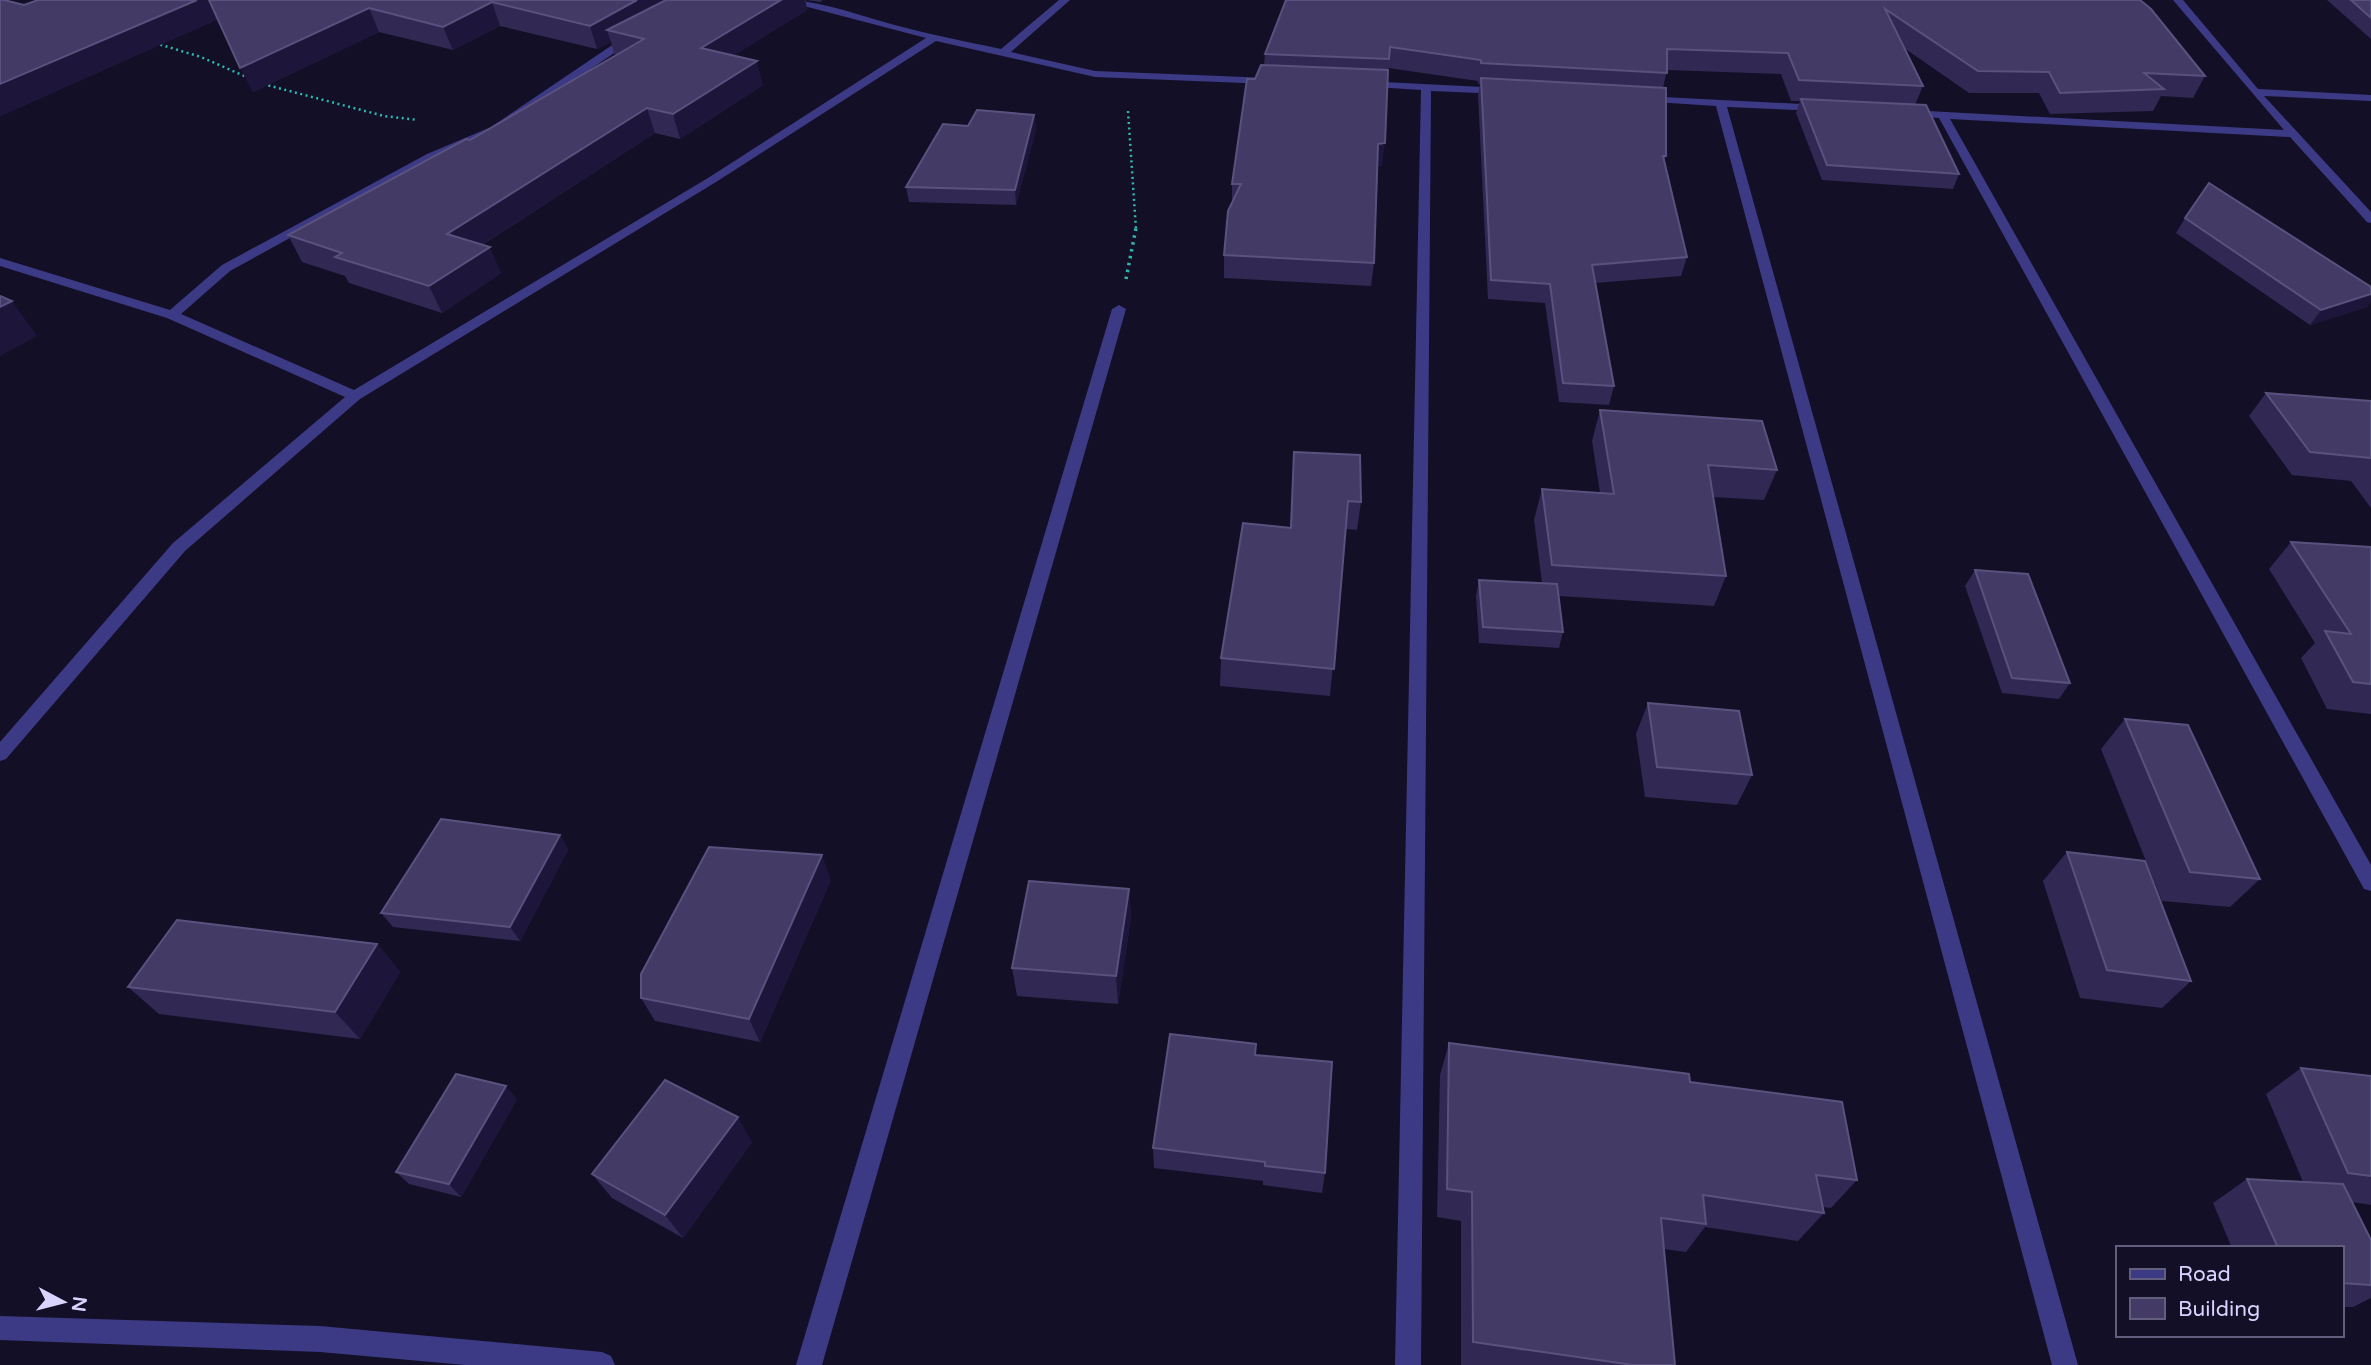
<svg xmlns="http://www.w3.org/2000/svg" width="2371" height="1365" font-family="'Varela Round',sans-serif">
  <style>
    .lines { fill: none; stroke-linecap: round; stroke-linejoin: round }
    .path-far1 { stroke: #2fb8b0; stroke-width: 2.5; stroke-dasharray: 2 3.5; stroke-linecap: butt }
    .path { stroke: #2fb8b0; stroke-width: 3.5; stroke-dasharray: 2.5 4.5; stroke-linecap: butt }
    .street { fill: #3d3a85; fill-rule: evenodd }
    .wall { fill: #312854 }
    .shaded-wall { fill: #1d163a }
    .building { fill: #433a66; stroke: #5a527e; stroke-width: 2 }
  </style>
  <rect width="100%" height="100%" fill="#130f26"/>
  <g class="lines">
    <g class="path-far1">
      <polyline points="155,43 201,57 249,78"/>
      <polyline points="263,84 384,116 418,120"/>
      <polyline points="1128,111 1136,229"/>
    </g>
    <polyline class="path" points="1126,279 1136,228"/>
    <g class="street">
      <path d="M781,0c39,0 73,14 110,24 36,10 73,17 110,25l58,-49h11l-59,52 84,19 174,7 5,3 -5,3 -174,-7 -159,-36 -220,141 -356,217 -175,152 -179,208 -6,2v-19l173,-199 172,-146 -178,-79 -167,-52v-8l170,52 52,-45 205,-111 64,-27 136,-92h8v4l-136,92 -64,27 -205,113 -49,43 173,76 354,-212 218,-140z"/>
      <polygon points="2173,0 2183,0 2258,89 2371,95 2371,101 2264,96 2371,212 2371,223 2367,222 2290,137 1950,119 2371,865 2371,891 2364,889 1939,118 1909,116 1904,113 1909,110 2284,130"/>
      <polygon points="1363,81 1503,88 1508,91 1503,94 1431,91 1421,1365 1395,1365 1421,90 1359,86 1359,82"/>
      <polygon points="1643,96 1821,105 1826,108 1821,111 1727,107 2078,1365 2052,1365 1716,106 1639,101 1638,99"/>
      <polygon points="1119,305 1126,309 822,1365 796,1365 1112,309"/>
      <polygon points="0,1316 320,1326 602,1352 611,1356 615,1365 465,1365 320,1352 0,1340"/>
    </g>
  </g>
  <g class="wall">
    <polygon points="0,0 24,5 38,0 823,0 820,2 806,0 807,10 734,55 763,85 680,139 655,133 482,245 501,273 442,313 349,283 345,276 302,262 288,235 470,140 617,54 614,54 611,42 597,49 500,26 453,50 379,32 253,92 218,19 0,116"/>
    <polygon points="1286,0 2140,0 2205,76 2193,98 2161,96 2153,111 2050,114 2039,93 1969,93 1904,48 1923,86 1915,105 1959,174 1953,189 1822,180 1796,113 1800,101 1791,101 1781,74 1667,70 1663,88 1666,156 1664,161 1687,257 1681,276 1595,283 1614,386 1609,405 1559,402 1545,303 1488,299 1478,95 1480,84 1478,84 1478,81 1388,68 1382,165 1378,166 1374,263 1371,286 1224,278 1224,255 1232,204 1232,184 1255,79 1264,65 1265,54"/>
    <polygon points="2327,0 2371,0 2371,39"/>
    <polygon points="1034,115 1036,129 1016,205 909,202 906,187"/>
    <polygon points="2185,218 2371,294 2371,301 2367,307 2310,325 2176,233"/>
    <polygon points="2266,393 2371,401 2371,508 2351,481 2292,475 2249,416"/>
    <polygon points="1600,410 1777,470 1764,500 1713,497 1726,576 1714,606 1559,596 1563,632 1559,648 1479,643 1476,596 1479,580 1542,583 1534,520 1542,489 1600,493 1592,441"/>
    <polygon points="1294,452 1361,502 1357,530 1346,529 1330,696 1220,686 1221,658 1290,528"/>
    <polygon points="2291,542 2371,547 2371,714 2327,709 2301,658 2315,643 2269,569"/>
    <polygon points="1975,570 2070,683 2059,699 2002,693 1965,586"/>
    <polygon points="1648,703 1752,775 1737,805 1645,797 1636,734"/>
    <polygon points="2125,719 2260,879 2230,907 2162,901 2101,749"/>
    <polygon points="560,835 568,850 520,941 393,927 381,913"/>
    <polygon points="2067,852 2191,981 2162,1008 2080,998 2043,881"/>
    <polygon points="831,880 760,1042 655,1021 641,998"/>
    <polygon points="1129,889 1131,917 1118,1004 1017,996 1012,968"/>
    <polygon points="377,944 400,972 360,1039 159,1014 128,987"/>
    <polygon points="1449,1043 1690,1082 1857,1180 1831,1208 1823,1207 1824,1213 1798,1241 1705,1227 1686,1252 1664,1249 1675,1365 1461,1365 1461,1221 1437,1217 1440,1075"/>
    <polygon points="1255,1055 1325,1173 1322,1193 1263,1185 1263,1181 1154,1168 1153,1148"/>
    <polygon points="2301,1068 2371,1076 2371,1205 2352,1202 2371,1240 2371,1298 2353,1307 2341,1307 2341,1248 2232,1248 2213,1203 2247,1179 2303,1182 2266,1094"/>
    <polygon points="517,1099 461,1197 409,1184 396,1172"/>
    <polygon points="752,1142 683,1238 612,1198 592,1174"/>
  </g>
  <g class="shaded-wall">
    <polygon points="197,0 209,0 219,19 0,116 0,84"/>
    <polygon points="637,0 691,0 607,30 611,42 597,49 590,26"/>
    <polygon points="781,0 805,0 807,10 708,72 701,48"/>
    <polygon points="492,2 500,26 453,50 443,27"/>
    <polygon points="369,8 379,32 253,92 240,68"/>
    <polygon points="757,61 763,85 680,139 673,114"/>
    <polygon points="647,108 655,133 458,260 447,234"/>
    <polygon points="1034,115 1036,129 1016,205 1015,190"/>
    <polygon points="1385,143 1382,165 1376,166 1378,144"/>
    <polygon points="490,247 501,273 442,313 429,286"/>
    <polygon points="2371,294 2371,301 2367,307 2310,325 2321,310"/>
    <polygon points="12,301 37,336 0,356 0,307"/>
    <polygon points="560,835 568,850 520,941 510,927"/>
    <polygon points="822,855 831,880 760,1042 749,1019"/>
    <polygon points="1129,889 1131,917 1118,1004 1116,976"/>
    <polygon points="377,944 400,972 360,1039 335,1012"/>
    <polygon points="506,1086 517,1099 461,1197 449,1184"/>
    <polygon points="738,1117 752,1142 683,1238 665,1215"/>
  </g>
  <g class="building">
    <polygon points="0,0 4,0 24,5 38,0 197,0 0,84"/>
    <polygon points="209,0 637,0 590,26 492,2 443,27 369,8 240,68"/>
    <polygon points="666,0 781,0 701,48 757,61 673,114 647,108 447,234 490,247 429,286 335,257 342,253 288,235 466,139 470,140 644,39 607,30"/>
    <polygon points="1286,0 2140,0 2151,9 2205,76 2144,73 2164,89 2060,93 2049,72 1978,71 1885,9 1923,86 1799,80 1788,53 1667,49 1667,73 1481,63 1481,60 1390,47 1389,59 1265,54"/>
    <polygon points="2351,0 2371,0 2371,18"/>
    <polygon points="1261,65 1388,70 1385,143 1378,144 1374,263 1224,255 1228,211 1241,184 1232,184 1247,79 1255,79"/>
    <polygon points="1481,78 1666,88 1666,156 1663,156 1687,257 1592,265 1614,386 1563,383 1550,284 1491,280"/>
    <polygon points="1801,99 1926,105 1959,174 1827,165"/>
    <polygon points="977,110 1034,115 1015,190 906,187 943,124 968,126"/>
    <polygon points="2209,183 2371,287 2371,294 2321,310 2185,218"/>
    <polygon points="0,296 12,301 0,307"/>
    <polygon points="2266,393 2371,401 2371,458 2310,452"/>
    <polygon points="1600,410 1762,421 1777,470 1708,465 1726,576 1552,565 1542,489 1614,494"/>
    <polygon points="1294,452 1360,455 1361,502 1348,501 1334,669 1221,658 1243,523 1291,528"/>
    <polygon points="2291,542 2371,547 2371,684 2353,682 2325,631 2351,634"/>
    <polygon points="1975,570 2028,574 2070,683 2012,678"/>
    <polygon points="1479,580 1557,584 1563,632 1483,627"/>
    <polygon points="1648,703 1739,711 1752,775 1657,767"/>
    <polygon points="2125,719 2188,725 2260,879 2190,872"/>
    <polygon points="441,819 560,835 510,927 381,913"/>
    <polygon points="709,847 822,855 749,1019 641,998 641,974"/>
    <polygon points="2067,852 2145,861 2191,981 2107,970"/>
    <polygon points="1029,881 1129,889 1116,976 1012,968"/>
    <polygon points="177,920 377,944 335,1012 128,987"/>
    <polygon points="1170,1034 1256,1044 1255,1055 1332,1062 1325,1173 1265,1166 1265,1162 1153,1148"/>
    <polygon points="1449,1043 1689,1074 1690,1082 1842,1102 1857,1180 1816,1175 1824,1213 1703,1195 1706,1224 1661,1218 1675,1365 1633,1365 1473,1342 1472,1192 1447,1189"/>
    <polygon points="2301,1068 2371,1076 2371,1176 2348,1173"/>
    <polygon points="456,1074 506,1086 449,1184 396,1172"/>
    <polygon points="665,1080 738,1117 665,1215 592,1174"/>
    <polygon points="2247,1179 2343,1184 2371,1240 2371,1285 2341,1283 2341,1248 2278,1248"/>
  </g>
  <rect x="2116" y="1246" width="228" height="91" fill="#130f26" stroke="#625e7d" stroke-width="2"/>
  <rect x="2130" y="1269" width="35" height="10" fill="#3d3a85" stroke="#625e7d" stroke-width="2"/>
  <text x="2178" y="1281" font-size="21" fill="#d9d4ff">Road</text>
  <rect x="2130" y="1298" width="35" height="21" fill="#433a66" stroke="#625e7d" stroke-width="2"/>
  <text x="2178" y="1316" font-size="21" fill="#d9d4ff">Building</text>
  <g transform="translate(63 1302) rotate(97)" stroke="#130f26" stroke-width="5" paint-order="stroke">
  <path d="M0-5L12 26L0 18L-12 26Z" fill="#d9d4ff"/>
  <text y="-10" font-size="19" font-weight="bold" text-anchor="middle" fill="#d9d4ff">N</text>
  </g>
</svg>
